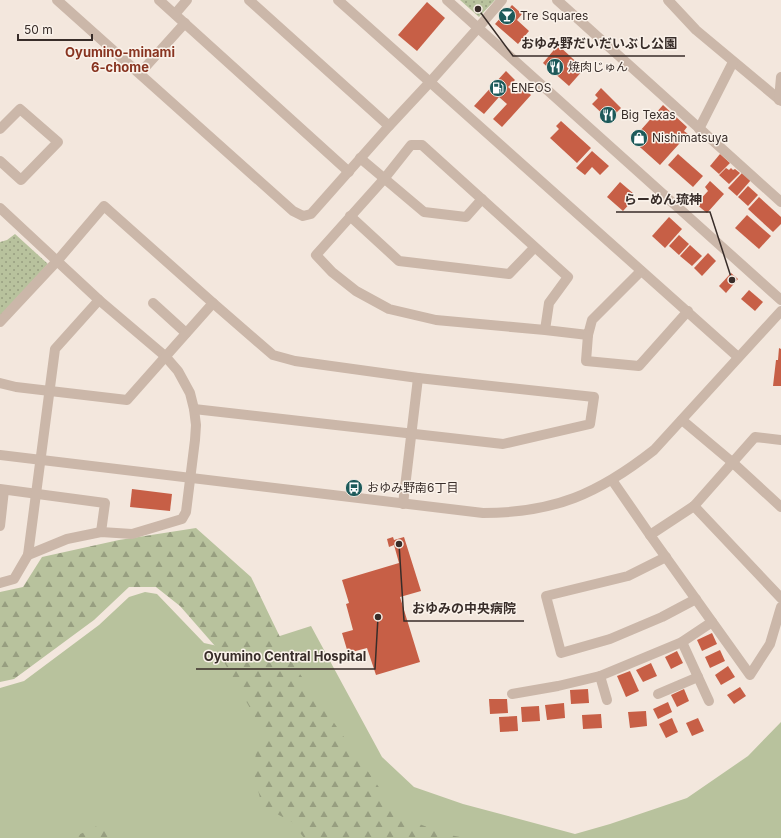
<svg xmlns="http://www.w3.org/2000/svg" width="781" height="838" font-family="Inter,'Noto Sans JP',sans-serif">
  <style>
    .grass { fill: #b8c29d }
    .forest { fill: url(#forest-firs) }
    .park { fill: url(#park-dots) }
    .building { fill: #c75f46 }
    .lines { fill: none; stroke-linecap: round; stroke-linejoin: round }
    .minor { stroke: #cbb7a9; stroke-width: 10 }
    .tertiary { stroke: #cbb7a9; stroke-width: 10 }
    .labels { text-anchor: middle; stroke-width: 3; stroke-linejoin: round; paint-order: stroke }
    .poi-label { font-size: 12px; fill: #382d29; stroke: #faf2ea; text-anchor: start }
    .neighbourhood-label { font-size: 13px; font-weight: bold; fill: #883420; stroke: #faf2ea }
    .leader { fill: none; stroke: #382d29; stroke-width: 1.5 }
    .callout-dot { fill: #382d29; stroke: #faf2ea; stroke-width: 1.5 }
    .callout-label { font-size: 13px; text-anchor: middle; font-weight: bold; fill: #382d29; stroke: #faf2ea; stroke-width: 3; stroke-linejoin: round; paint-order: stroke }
  </style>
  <defs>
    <pattern id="forest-firs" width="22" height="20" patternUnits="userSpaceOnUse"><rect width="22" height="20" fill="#b8c29d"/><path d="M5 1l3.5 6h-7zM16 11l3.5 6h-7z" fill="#979e80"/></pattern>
    <pattern id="park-dots" width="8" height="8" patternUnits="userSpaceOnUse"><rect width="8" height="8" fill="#b8c29d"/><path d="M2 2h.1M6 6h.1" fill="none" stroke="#979e80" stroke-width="1.8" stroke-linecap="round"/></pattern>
  </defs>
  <rect width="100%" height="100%" fill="#f3e7dd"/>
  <polygon class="grass" points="145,592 157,594 204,643 236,650 311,626 382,757 414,787 463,804 575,834 610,824 687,798 748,756 781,722 781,838 0,838 0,688 24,681 99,625 129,597"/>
  <g class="forest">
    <polygon points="196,528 251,577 293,664 399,816 445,834 465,838 304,838 292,822 262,806 254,774 256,750 264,733 215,646 180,606 156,587 129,587 94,620 14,679 0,682 0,592 23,587 42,557 119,540"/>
    <polygon points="97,826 113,828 115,838 72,838"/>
  </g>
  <g class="park">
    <polygon points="460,0 495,0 479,17"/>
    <polygon points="15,234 48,264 0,316 0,242 7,240"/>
  </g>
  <g class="building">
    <polygon points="427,2 445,18 417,51 398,35"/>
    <polygon points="512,5 522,14 517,20 529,31 518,44 495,24"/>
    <polygon points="558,45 584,69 569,86 543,63"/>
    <polygon points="506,71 515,80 508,87 516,94 522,87 531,95 502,127 493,119 507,104 499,97 484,114 474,106"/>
    <polygon points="601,88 621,108 609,120 592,104 598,98 595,95"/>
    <polygon points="663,105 687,127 684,131 688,134 660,165 632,140"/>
    <polygon points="561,121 591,148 577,163 550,138 559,129 556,126"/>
    <polygon points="592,151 609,166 600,175 592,167 585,175 576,168"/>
    <polygon points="678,154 703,176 693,187 668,165"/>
    <polygon points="720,154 730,163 719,174 710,166"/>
    <polygon points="726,168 729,170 731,168 733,170 735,169 740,173 729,184 719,175"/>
    <polygon points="742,173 751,180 737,196 728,188"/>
    <polygon points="710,181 724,194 707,213 696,204 708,191 705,187"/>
    <polygon points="620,182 634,194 630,198 633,200 623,211 607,197"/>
    <polygon points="748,186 758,195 748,206 738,197"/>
    <polygon points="759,197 781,217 781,224 773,232 748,209"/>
    <polygon points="747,215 771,236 759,249 735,228"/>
    <polygon points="669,217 682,229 665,248 652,236"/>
    <polygon points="679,235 689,244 679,255 669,246"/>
    <polygon points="690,245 702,256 692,266 680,256"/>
    <polygon points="708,253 716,261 702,276 694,268"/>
    <polygon points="731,273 738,279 726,293 719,286"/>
    <polygon points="749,290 763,302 755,311 741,299"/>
    <polygon points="779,348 781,349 781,386 773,386 776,360 778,360"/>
    <polygon points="132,489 172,494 170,511 130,507"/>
    <polygon points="393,537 394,540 404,537 421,591 400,597 420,662 376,675 367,648 348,653 342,633 353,630 346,604 349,603 342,580 399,563 394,545 389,547 387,539"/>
    <polygon points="712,633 717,644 702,651 697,640"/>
    <polygon points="720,650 725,661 710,668 705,657"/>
    <polygon points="677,651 683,663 671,669 665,657"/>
    <polygon points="651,663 657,676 643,682 636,670"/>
    <polygon points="728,666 735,677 721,685 715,675"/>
    <polygon points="630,671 639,691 626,697 617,676"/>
    <polygon points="740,687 746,696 734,704 727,695"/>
    <polygon points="588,689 589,703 571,704 570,690"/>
    <polygon points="684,689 689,701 677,707 671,695"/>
    <polygon points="489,699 507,699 508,713 490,714"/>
    <polygon points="668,702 672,712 658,719 653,709"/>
    <polygon points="564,703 565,718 547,720 545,705"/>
    <polygon points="539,706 540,721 522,722 521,707"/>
    <polygon points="646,711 647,726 630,728 628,712"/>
    <polygon points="601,714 602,728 583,729 582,715"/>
    <polygon points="517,716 518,731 500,732 499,717"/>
    <polygon points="672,718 678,732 666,738 659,724"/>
    <polygon points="698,718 704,731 692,736 686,723"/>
  </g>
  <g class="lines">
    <g class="minor">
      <polyline points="159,0 349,172"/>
      <polyline points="249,0 389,126"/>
      <polyline points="338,0 738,357"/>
      <polyline points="557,0 781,202"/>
      <polyline points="668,0 696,30 781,101"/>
      <polyline points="175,14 187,0"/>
      <polyline points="478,28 502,0"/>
      <polyline points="140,73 185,23"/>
      <polyline points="779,100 781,77"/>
      <polyline points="0,129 20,109 58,142 21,180 0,161"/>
      <polyline points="699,129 733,62"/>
      <polyline points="360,158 424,212 466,217 482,199"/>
      <polyline points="0,208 99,300 165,356 178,371 190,393 194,409 196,425 195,440 186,512 182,519 132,534 101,532 67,539 28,555"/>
      <polyline points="350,216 399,261 509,274 534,248"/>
      <polyline points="153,303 186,333"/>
      <polyline points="0,322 58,260 104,206 213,303 273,355 295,361 418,378 594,397 590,424 503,444 194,409"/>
      <polyline points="545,330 549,303 568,277 422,145 411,145 384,179 316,255 332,272 356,291 389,309 436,320 545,330 588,335 592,320 641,271"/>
      <polyline points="588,335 586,361 639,366 688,311"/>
      <polyline points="0,383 16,387 127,400 213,303"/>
      <polyline points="682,420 732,462 781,507"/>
      <polyline points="612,480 650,535 750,675 770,644 781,607"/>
      <polyline points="0,489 105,503 101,532"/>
      <polyline points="403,504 418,378"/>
      <polyline points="694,506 781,598"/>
      <polyline points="0,526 4,490"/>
      <polyline points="650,535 694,506 755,437 781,440"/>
      <polyline points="666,557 628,576 546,596 561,653 610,639 662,617 696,599"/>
      <polyline points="0,583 14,579 28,555 55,349 99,300"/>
      <polyline points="682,642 709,701"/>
      <polyline points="600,676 607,700"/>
      <polyline points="512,694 558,686 600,676 682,642 712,622"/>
      <polyline points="658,694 698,677"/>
    </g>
    <g class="tertiary">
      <polyline points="57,0 293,211 303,216 311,214 389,126 430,82 478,28"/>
      <polyline points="447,0 781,300"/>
      <path d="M0,455l483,58c71,0 115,-19 171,-63l127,-139"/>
    </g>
  </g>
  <defs>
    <symbol id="bar-disc" viewBox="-11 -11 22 22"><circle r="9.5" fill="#1d5a5a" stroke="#faf2ea"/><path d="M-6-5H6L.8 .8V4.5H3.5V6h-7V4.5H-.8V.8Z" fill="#fff"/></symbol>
    <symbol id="restaurant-disc" viewBox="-11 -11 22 22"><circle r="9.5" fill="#1d5a5a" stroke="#faf2ea"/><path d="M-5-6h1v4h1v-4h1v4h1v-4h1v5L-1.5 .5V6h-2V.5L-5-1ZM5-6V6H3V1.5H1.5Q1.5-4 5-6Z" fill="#fff"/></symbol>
    <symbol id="fuel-disc" viewBox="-11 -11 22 22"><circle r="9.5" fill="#1d5a5a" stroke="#faf2ea"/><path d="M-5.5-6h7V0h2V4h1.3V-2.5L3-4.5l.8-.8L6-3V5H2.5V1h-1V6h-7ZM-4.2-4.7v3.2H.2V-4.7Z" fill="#fff"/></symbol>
    <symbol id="shop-disc" viewBox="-11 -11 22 22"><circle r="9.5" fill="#1d5a5a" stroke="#faf2ea"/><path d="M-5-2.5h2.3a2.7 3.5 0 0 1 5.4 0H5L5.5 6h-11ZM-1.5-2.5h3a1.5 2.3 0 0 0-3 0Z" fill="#fff"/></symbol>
    <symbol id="bus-disc" viewBox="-11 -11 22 22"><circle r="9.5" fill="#1d5a5a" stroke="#faf2ea"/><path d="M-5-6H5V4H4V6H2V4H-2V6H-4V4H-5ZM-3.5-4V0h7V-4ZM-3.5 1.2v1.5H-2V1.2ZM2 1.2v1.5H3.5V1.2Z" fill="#fff"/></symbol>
  </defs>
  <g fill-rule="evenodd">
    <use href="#bar-disc" x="497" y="6" width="20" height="20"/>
    <use href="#restaurant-disc" x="545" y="57" width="20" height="20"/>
    <use href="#fuel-disc" x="488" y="78" width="20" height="20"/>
    <use href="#restaurant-disc" x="598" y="105" width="20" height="20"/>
    <use href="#shop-disc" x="629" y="128" width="20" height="20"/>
    <use href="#bus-disc" x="344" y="478" width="20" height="20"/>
  </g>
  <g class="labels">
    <g class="poi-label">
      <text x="520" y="20">Tre Squares</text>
      <text x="568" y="71">焼肉じゅん</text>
      <text x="511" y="92">ENEOS</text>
      <text x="621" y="119">Big Texas</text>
      <text x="652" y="142">Nishimatsuya</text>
      <text x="367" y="492">おゆみ野南6丁目</text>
    </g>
    <g class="neighbourhood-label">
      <text x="120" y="57">Oyumino-minami<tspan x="120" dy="15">6-chome</tspan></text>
    </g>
  </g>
  <path class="leader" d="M478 9L513 56H685M732 280L710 212H616M399 544L404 621H524M378 617L375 669H196"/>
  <g class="callout-dot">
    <circle cx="478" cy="9" r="4"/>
    <circle cx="732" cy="280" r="4"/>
    <circle cx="399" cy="544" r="4"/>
    <circle cx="378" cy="617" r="4"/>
  </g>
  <g class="callout-label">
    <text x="599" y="48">おゆみ野だいだいぶし公園</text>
    <text x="663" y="204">らーめん琉神</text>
    <text x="464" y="613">おゆみの中央病院</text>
    <text x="285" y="661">Oyumino Central Hospital</text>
  </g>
  <path d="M18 34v6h74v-6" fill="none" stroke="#382d29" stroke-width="2"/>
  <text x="24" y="34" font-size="12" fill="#382d29" stroke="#faf2ea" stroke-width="3" paint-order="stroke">50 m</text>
</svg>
